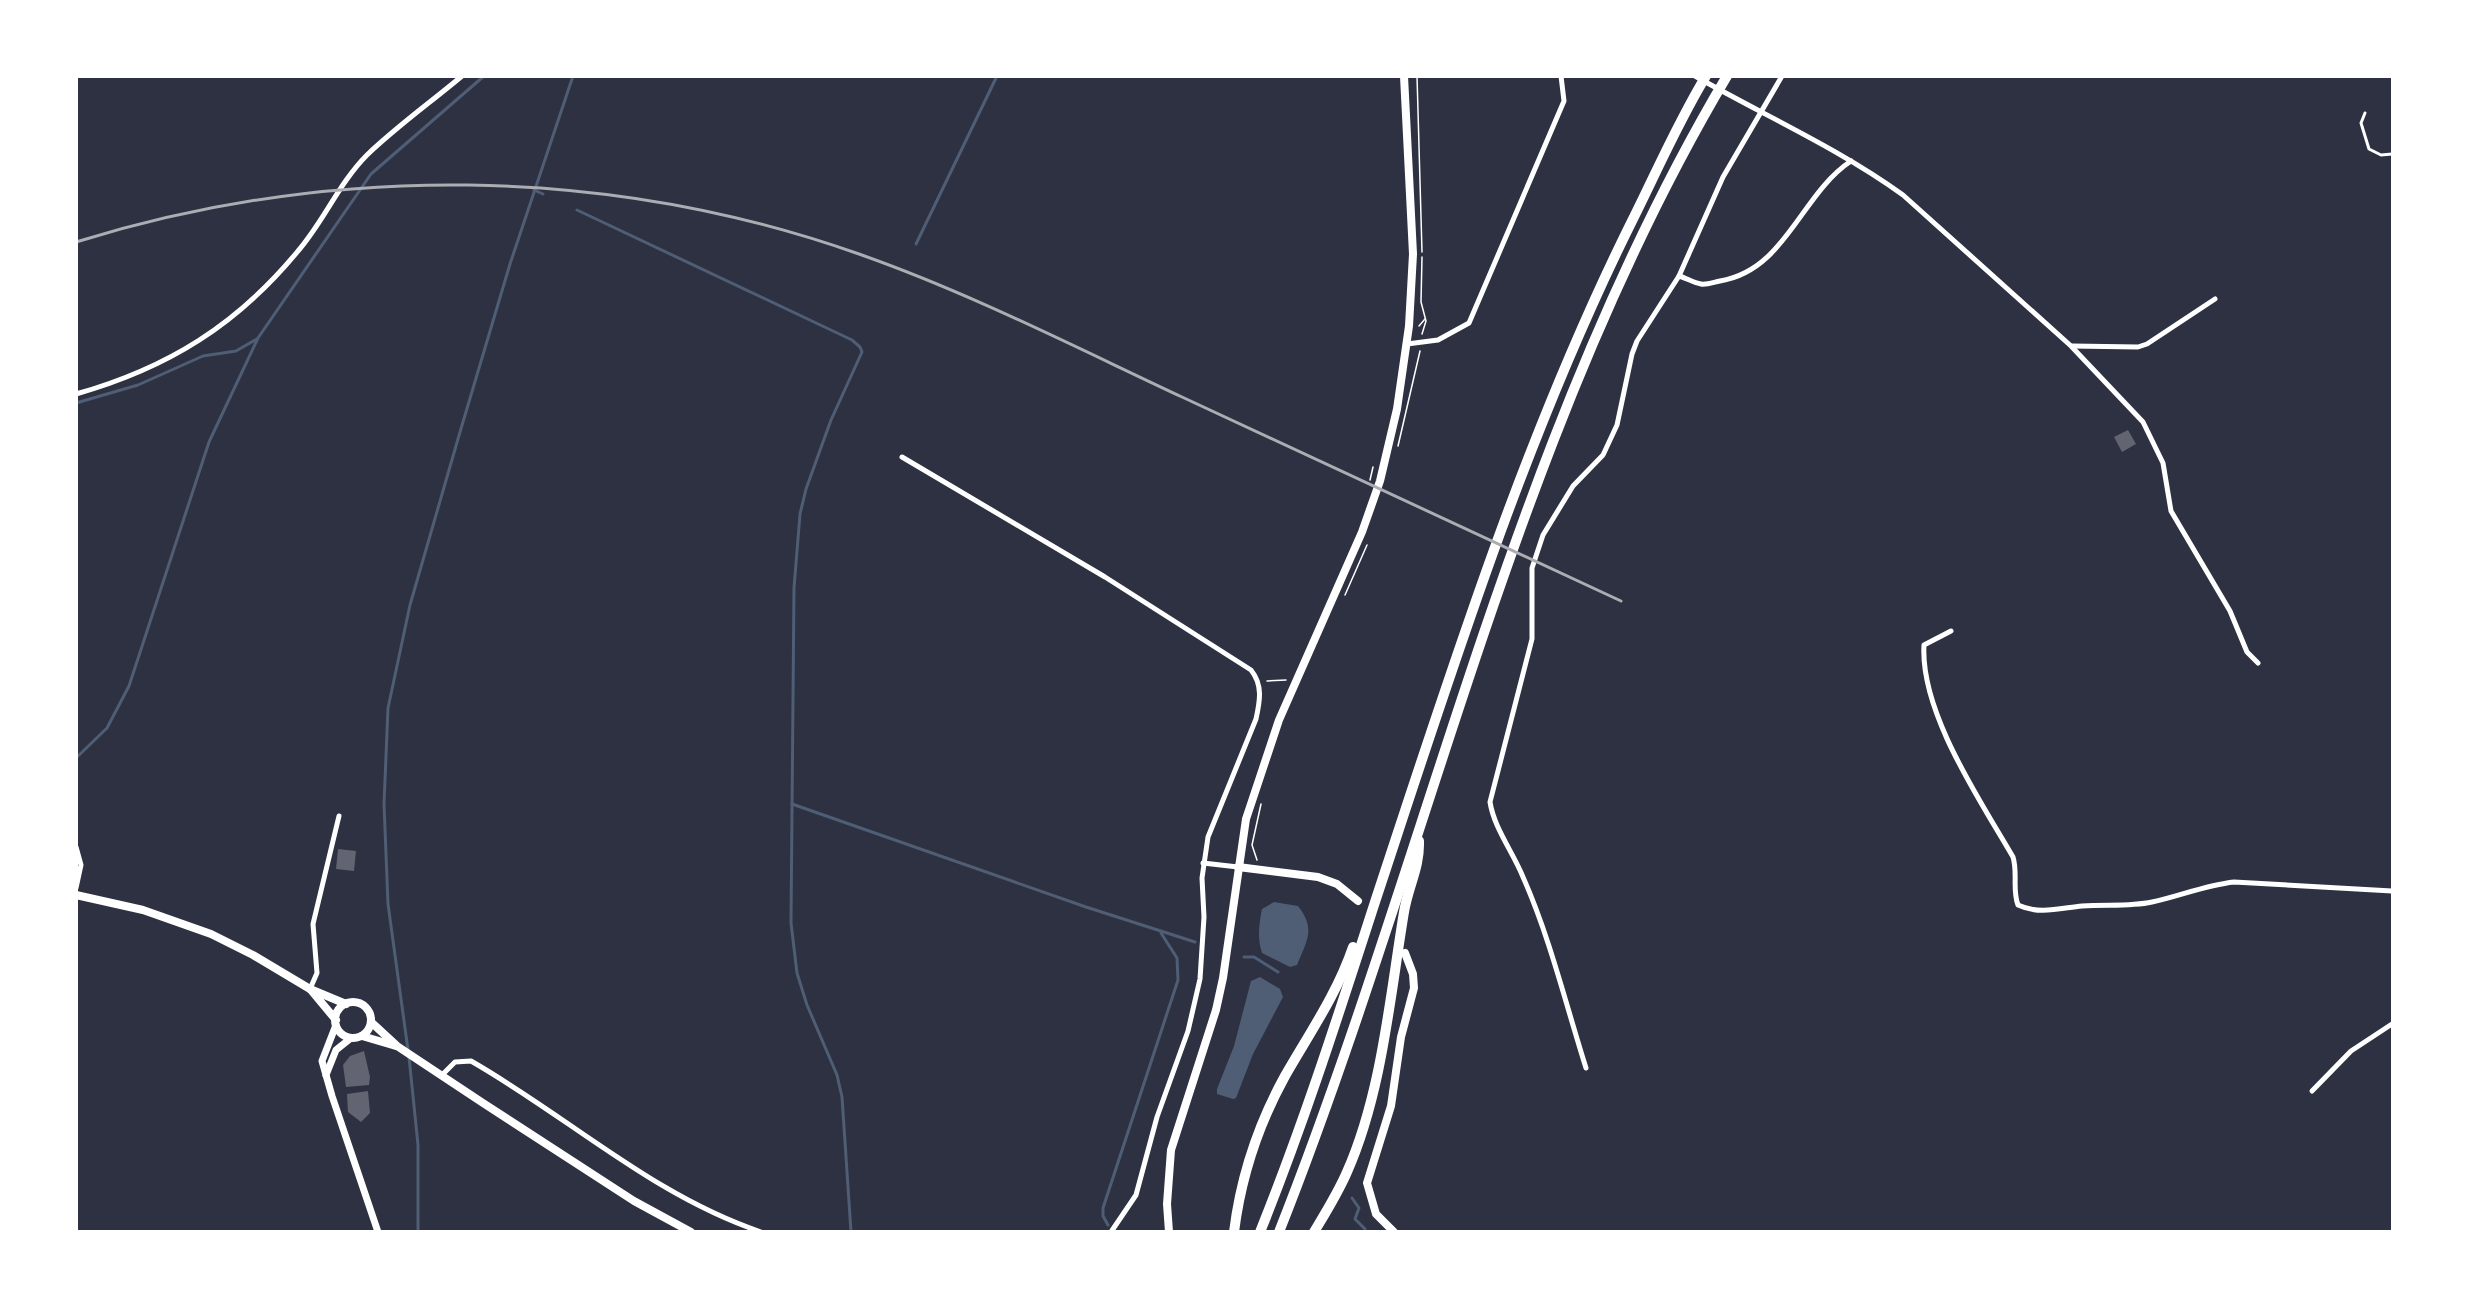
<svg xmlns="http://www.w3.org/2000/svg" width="2469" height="1308" font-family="'Golos Text',sans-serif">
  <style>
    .water { fill: #4f5d75 }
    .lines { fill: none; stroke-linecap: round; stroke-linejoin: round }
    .stream { stroke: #4f5d75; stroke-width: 3 }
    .building { fill: #626471 }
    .path { stroke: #fff; stroke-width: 1.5 }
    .service { stroke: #fff; stroke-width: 3 }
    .minor { stroke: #fff; stroke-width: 5 }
    .tertiary { stroke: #fff; stroke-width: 7 }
    .secondary { stroke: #fff; stroke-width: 8 }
    .primary { stroke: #fff; stroke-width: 8 }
    .motorway { stroke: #fff; stroke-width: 10 }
    .rail { stroke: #abadb3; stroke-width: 3 }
  </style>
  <rect width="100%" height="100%" fill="#2d3142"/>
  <g class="water">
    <path d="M1274,902l24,4c18,23 9,34 -1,59l-7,2 -28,-14c-5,-15 -3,-29 0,-44z"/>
    <polygon points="1260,977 1280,989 1283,997 1253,1054 1236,1098 1233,1099 1217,1094 1217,1089 1234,1046 1251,981"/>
  </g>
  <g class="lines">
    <g class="stream">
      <polyline points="534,190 543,194"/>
      <polyline points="577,210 852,340 860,347 862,352 831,420 806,489 800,514 794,588 791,923 797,973 807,1005 837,1075 842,1097 851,1232"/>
      <polyline points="916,244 997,76"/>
      <polyline points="76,403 138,385 203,356 236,351 257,339"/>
      <polyline points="76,758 107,728 129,686 209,442 258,338 371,174 484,76"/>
      <polyline points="792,804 1086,907 1195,942"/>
      <polyline points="1244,957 1254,957 1278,972"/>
      <polyline points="408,1050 388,904 384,804 388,708 410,605 460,432 510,264 573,76"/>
      <polyline points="409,1057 418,1145 418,1232"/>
      <polyline points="1352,1198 1359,1208 1355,1219 1365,1229"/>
      <polyline points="1108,1225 1103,1216 1103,1208 1178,980 1177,958 1161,933"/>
    </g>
  </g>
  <g class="building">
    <polygon points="2128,430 2136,444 2122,452 2114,437"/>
    <polygon points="338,849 356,851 354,871 336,869"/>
    <polygon points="364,1051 370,1077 369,1085 346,1087 343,1065 350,1056"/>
    <polygon points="368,1091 370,1113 361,1122 348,1112 347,1094"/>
  </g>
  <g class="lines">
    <g class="path">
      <polyline points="1417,76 1422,252"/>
      <polyline points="1419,326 1425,319"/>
      <polyline points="1422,334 1426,321 1421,302 1422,257"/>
      <polyline points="1398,446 1420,351"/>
      <polyline points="1370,480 1373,467"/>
      <polyline points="1345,595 1367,545"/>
      <polyline points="1267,681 1286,680"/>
      <polyline points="1257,860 1252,845 1261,804"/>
    </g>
    <polyline class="service" points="2365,113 2361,123 2369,149 2381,155 2392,154"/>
    <g class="minor">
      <path d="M1695,76c70,40 143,72 208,119l168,151 72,76 20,41 8,48 59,100 17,41 11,11"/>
      <path d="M1679,276c7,2 15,7 22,8 6,1 13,-2 19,-3 66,-11 80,-86 131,-120"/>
      <polyline points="1407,344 1438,340 1469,323 1564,101 1561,76"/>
      <polyline points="2072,346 2138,347 2147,344 2215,299"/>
      <path d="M76,394c92,-26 161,-69 222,-143 26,-30 41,-68 69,-96 29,-28 64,-53 95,-79"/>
      <path d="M902,457l203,120 146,93c12,15 9,31 5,49l-48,118 -6,41 2,39 -4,62 -12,52 -31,86 -21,78 -25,37"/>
      <path d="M1951,631l-27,14c-4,67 56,155 89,212 5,16 -1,33 5,48 21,10 43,3 64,1 24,-2 47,1 70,-4 28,-6 54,-17 82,-20l158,9"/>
      <polyline points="76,847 81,865 76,888"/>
      <polyline points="1203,863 1238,867"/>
      <polyline points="310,989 317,973 313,924 339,816"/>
      <path d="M1586,1068c-20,-63 -36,-130 -63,-191 -10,-25 -29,-49 -33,-75l42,-163v-71l11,-33 30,-49 30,-31 14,-30 15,-71 5,-13 42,-65 44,-99 59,-101"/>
      <path d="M442,1075l13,-13 16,-1c98,56 181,134 290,171"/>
      <polyline points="2312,1091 2351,1051 2392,1024"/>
    </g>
    <g class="tertiary">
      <polyline points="336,1025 322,1061 332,1096 378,1232"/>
      <polyline points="326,1075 336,1050 351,1038"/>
    </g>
    <g class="secondary">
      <polyline points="1238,867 1318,877 1337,884 1358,901"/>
      <polyline points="1169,1232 1167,1204 1171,1150 1216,1010 1223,978 1246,819 1279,720 1362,532 1380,481 1397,409 1409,326 1413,254 1404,76"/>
      <polyline points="1394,1232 1376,1214 1367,1183 1391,1106 1401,1037 1414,988 1413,974 1405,953"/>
    </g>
    <g class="primary">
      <polyline points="76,895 143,910 211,934 253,955 310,989 346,1004"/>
      <polyline points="311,990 336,1020"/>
      <circle cx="353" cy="1020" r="18"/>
      <polyline points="371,1022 397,1046 483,1103 634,1201 691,1232"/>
      <polyline points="362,1036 396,1046"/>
    </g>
    <g class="motorway">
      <path d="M1234,1232c7,-56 24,-107 51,-156 24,-42 52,-82 68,-129"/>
      <path d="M1260,1232c44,-109 79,-219 115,-330 76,-230 149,-464 257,-681 24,-48 46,-99 74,-145"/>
      <path d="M1279,1232c152,-384 235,-798 448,-1156"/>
      <path d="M1314,1232c12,-20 24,-39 33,-60 35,-79 43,-176 57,-260 4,-25 16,-45 15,-71"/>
    </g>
    <path class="rail" d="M76,242c255,-79 531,-77 783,12 111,39 216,93 323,143 146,68 292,137 439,204"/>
  </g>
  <rect width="2469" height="1308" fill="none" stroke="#ffffff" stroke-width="156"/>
</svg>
